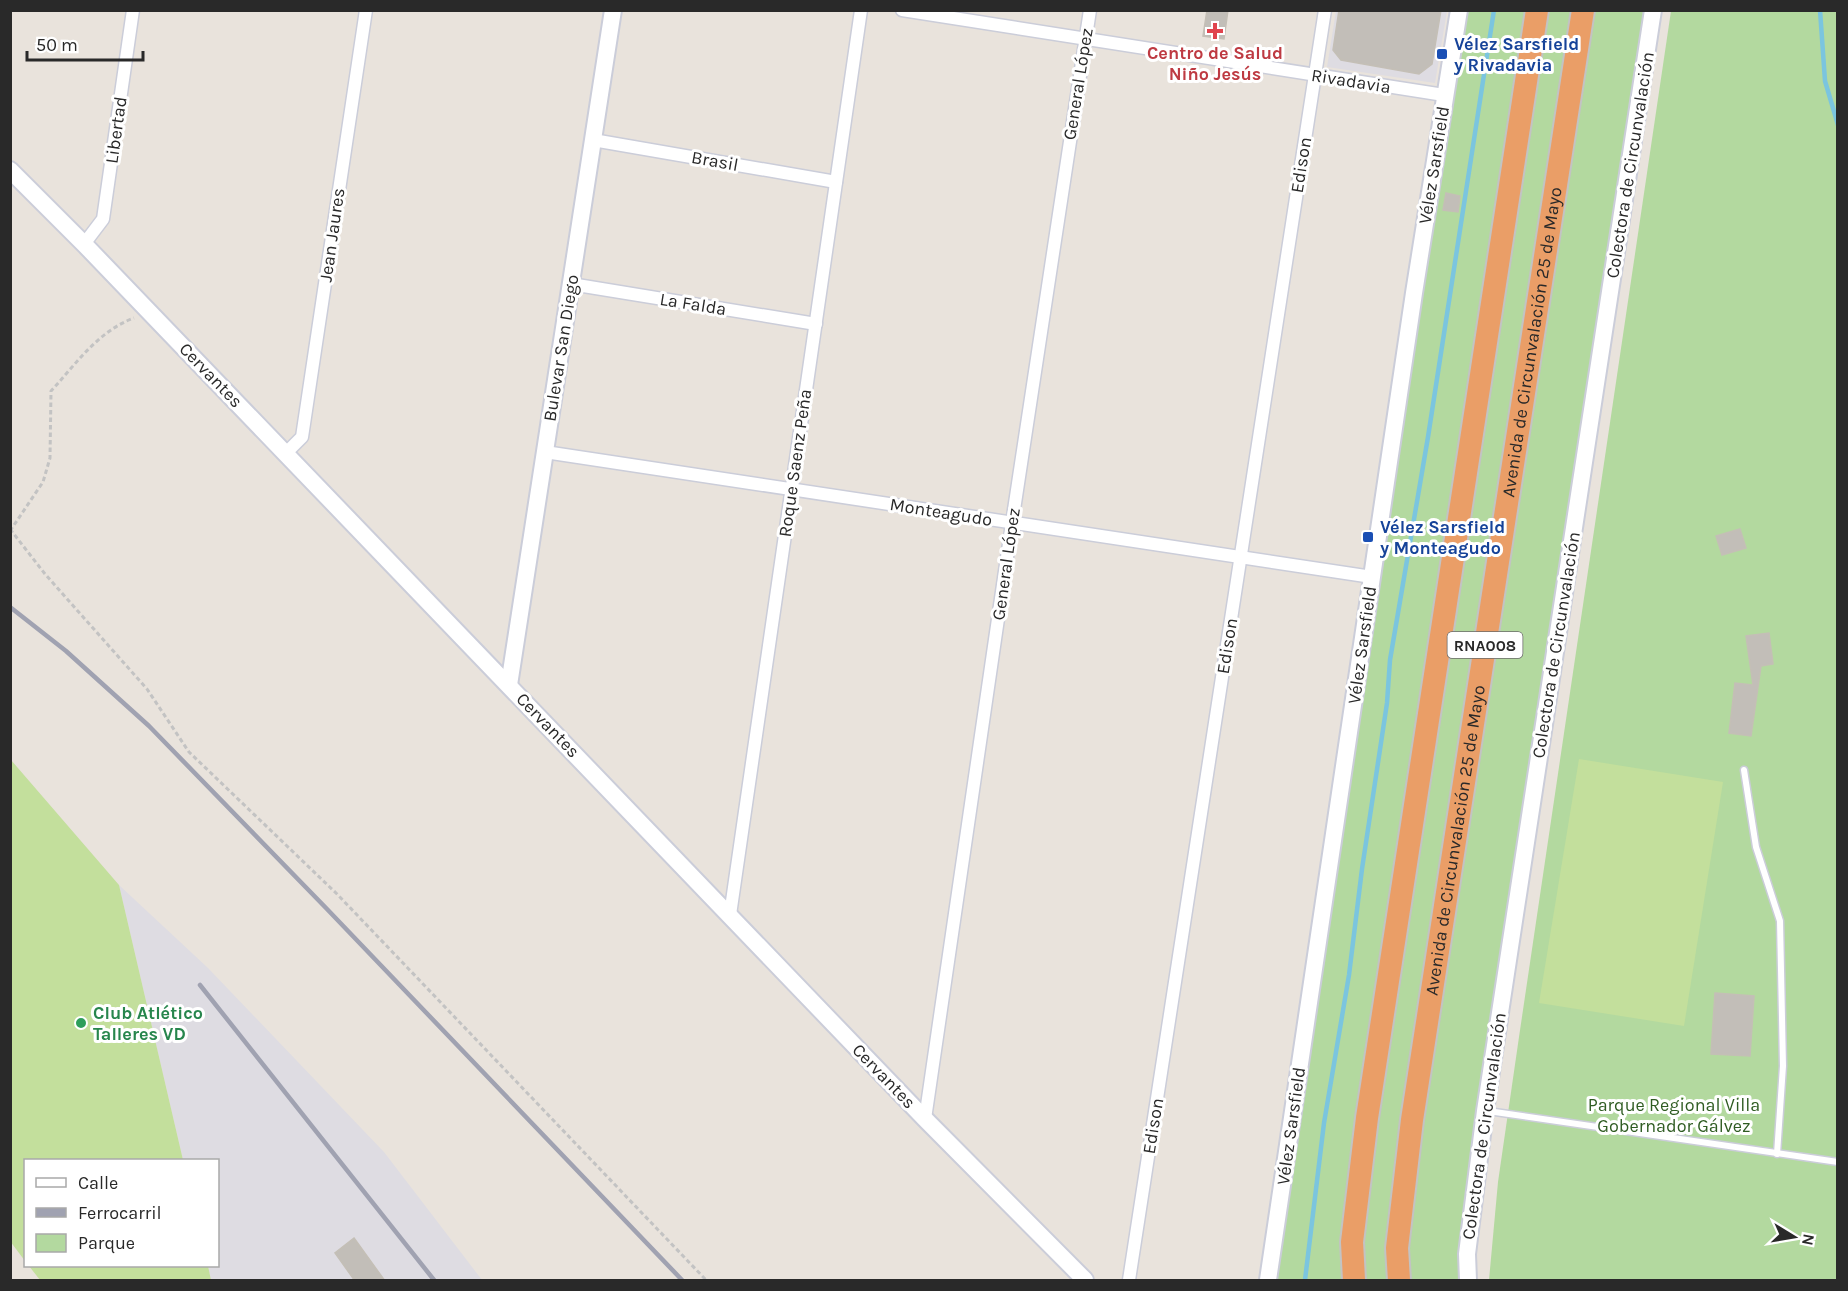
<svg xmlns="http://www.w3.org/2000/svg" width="1848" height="1291" font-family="Karla,sans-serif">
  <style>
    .industrial { fill: #dedce2 }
    .green { fill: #b3d99f }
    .pitch { fill: #c3df9c }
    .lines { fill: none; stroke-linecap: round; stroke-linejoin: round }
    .stream { stroke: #7bc5df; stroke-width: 4.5 }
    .building { fill: #c2beb8; stroke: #c4bfb6; stroke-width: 1.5 }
    .lane-casing { stroke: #cbcdd9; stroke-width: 9 }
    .street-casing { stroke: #cbcdd9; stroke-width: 15 }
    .secondary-casing { stroke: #cbcdd9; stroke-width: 20 }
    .highway-casing { stroke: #c3c3c3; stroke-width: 26 }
    .path { stroke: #c3c3c3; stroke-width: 3; stroke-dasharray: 4.5 3; stroke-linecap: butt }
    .lane { stroke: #fff; stroke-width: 6 }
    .street { stroke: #fff; stroke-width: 12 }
    .secondary { stroke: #fff; stroke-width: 16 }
    .highway { stroke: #ea9e67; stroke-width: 22 }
    .rail { stroke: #a0a2b1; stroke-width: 4.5 }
    .health-dot { fill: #e0444e; stroke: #fff; stroke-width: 2 }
    .transit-dot { fill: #1a4fb4; stroke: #fff; stroke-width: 2 }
    .leisure-dot { fill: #2e9e5b; stroke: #fff; stroke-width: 2 }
    .labels { text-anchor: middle; stroke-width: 6; stroke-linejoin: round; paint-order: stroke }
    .shield { fill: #fff; stroke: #696969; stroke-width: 1.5 }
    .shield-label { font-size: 16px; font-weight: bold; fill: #292929 }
    .transit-label { font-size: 18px; font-weight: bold; fill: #164399; stroke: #fff; text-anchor: start }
    .health-label { font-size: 18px; font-weight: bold; fill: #be3a42; stroke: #fff }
    .street-label { font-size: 18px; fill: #292929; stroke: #fff }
    .leisure-label { font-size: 18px; font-weight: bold; fill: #27864d; stroke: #fff; text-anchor: start }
    .park-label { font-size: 18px; fill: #2f5c22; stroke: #fff }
  </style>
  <rect width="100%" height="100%" fill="#e9e3dc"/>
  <g class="industrial">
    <polygon points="1336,11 1447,11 1435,83 1327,67"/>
    <polygon points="119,885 208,968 384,1152 482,1280 211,1280 208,1266 218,1266 218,1160 183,1160"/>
  </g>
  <g class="green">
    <polygon points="1459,11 1653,11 1468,1280 1268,1280"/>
    <polygon points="1671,11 1837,11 1837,1280 1489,1280 1498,1182 1519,1037"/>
  </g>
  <g class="pitch">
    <polygon points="1579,759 1723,782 1684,1026 1539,1003"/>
    <polygon points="11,760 119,885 183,1160 26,1160 25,1261 10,1241"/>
    <polygon points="29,1266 208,1266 211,1280 40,1280"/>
  </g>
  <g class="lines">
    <g class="stream">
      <polyline points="1820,10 1825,81 1838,125"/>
      <polyline points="1305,1280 1324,1123 1349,975 1362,869 1387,703 1390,660 1428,437 1494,10"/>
    </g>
  </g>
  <g class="building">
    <polygon points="1207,10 1228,10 1224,39 1203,36"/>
    <polygon points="1339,10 1441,10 1432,64 1419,74 1341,60 1333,50"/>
    <polygon points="1446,193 1460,196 1458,212 1443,210"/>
    <polygon points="1740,529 1746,548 1722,555 1716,536"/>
    <polygon points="1769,633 1773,664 1761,666 1751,736 1729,733 1735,683 1753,685 1746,636"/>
    <polygon points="1715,993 1754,996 1750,1056 1711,1054"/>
    <polygon points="354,1238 385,1281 355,1281 335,1253"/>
  </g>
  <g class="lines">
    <defs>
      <g id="lane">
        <polyline points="1744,770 1756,847 1780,921 1783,1066 1777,1154"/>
        <polyline points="1488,1111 1838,1162"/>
      </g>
      <g id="street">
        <polyline points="902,10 1444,95"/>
        <polyline points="593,140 836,182"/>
        <polyline points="84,244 103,219 133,10"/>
        <polyline points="571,284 816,324"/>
        <polyline points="545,452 1372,577"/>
        <polyline points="286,453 302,437 366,10"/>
        <polyline points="730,915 861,10"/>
        <polyline points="925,1119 1012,523 1090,10"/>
        <polyline points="1129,1280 1325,10"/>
      </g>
      <g id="secondary">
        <polyline points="10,170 84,244 925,1119 1085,1280"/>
        <polyline points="509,685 613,10"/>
        <polyline points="1268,1280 1414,293 1459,10"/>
        <polyline points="1468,1280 1467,1254 1485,1111 1653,10"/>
      </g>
      <g id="highway">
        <polyline points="1354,1280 1352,1242 1367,1118 1537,10"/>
        <path id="s1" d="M1399,1280l-2,-32 15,-128 171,-1110"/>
      </g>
    </defs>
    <use href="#lane" class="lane-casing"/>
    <use href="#street" class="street-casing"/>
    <use href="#secondary" class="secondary-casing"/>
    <use href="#highway" class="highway-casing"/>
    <g class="path">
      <polyline points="10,529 45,574 147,689 189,752 337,894 706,1280"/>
      <path d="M10,531l33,-49 7,-24 1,-67c25,-27 47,-60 83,-73"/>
    </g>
    <use href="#lane" class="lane"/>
    <use href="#street" class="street"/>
    <use href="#secondary" class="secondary"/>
    <use href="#highway" class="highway"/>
    <g class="rail">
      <polyline points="10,607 66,651 149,726 326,908 682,1280"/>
      <polyline points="200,985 434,1280"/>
    </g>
  </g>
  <path class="health-dot" d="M1212 22h6v6h6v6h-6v6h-6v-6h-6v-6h6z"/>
  <g class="transit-dot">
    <rect x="1436" y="48" width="12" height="12" rx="3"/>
    <rect x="1362" y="531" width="12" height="12" rx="3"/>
  </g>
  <circle class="leisure-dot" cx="81" cy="1023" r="6"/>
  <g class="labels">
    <rect class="shield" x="1447.5" y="632" width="75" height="26" rx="4.5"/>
    <g class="shield-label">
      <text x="1485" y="651">RNA008</text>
    </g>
    <g class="transit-label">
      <text x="1454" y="50">Vélez Sarsfield<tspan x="1454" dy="21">y Rivadavia</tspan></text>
      <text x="1380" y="533">Vélez Sarsfield<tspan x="1380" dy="21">y Monteagudo</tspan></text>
    </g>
    <g class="health-label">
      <text x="1215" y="59">Centro de Salud<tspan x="1215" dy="21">Niño Jesús</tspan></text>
    </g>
    <g class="street-label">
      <text transform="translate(1351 81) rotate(9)" y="6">Rivadavia</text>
      <text transform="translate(1078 84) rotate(-81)" y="6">General López</text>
      <text transform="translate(116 130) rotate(-82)" y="6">Libertad</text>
      <text transform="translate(715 161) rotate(10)" y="6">Brasil</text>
      <text transform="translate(1301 165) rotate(-81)" y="6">Edison</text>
      <text transform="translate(1434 165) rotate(-81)" y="6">Vélez Sarsfield</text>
      <text transform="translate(1630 165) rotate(-81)" y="6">Colectora de Circunvalación</text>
      <text transform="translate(332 235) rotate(-82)" y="6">Jean Jaures</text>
      <text transform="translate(693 304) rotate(9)" y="6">La Falda</text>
      <text dy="6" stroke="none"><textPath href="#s1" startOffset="948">Avenida de Circunvalación 25 de Mayo</textPath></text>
      <text transform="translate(561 348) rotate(-81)" y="6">Bulevar San Diego</text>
      <text transform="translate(211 375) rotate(46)" y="6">Cervantes</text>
      <text transform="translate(795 463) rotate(-82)" y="6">Roque Saenz Peña</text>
      <text transform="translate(941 512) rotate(9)" y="6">Monteagudo</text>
      <text transform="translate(1006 564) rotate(-82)" y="6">General López</text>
      <text transform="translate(1362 645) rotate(-82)" y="6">Vélez Sarsfield</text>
      <text transform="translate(1556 645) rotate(-81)" y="6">Colectora de Circunvalación</text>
      <text transform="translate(1227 646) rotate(-81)" y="6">Edison</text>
      <text transform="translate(548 725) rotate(46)" y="6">Cervantes</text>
      <text dy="6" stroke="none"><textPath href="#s1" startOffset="444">Avenida de Circunvalación 25 de Mayo</textPath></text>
      <text transform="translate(884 1076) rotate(46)" y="6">Cervantes</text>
      <text transform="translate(1153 1126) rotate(-81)" y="6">Edison</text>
      <text transform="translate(1291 1126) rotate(-82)" y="6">Vélez Sarsfield</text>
      <text transform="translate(1484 1126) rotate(-82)" y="6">Colectora de Circunvalación</text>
    </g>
    <g class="leisure-label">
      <text x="93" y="1019">Club Atlético<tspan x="93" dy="21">Talleres VD</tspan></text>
    </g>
    <g class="park-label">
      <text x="1674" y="1111">Parque Regional Villa<tspan x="1674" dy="21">Gobernador Gálvez</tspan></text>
    </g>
  </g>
  <rect width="1848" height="1291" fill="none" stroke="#292929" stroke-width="24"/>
  <rect x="24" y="1159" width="195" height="108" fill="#ffffff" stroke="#a9a9a9" stroke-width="1.5"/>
  <rect x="36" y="1178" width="30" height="9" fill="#ffffff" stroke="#a9a9a9" stroke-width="1.5"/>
  <text x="78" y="1189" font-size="18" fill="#292929">Calle</text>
  <rect x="36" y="1208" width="30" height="9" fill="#a0a2b1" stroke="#a9a9a9" stroke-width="1.5"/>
  <text x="78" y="1219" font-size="18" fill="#292929">Ferrocarril</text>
  <rect x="36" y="1234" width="30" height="18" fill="#b3d99f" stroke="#a9a9a9" stroke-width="1.5"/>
  <text x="78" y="1249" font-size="18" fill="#292929">Parque</text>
  <g transform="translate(1794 1237) rotate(101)" stroke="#ffffff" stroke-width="4.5" paint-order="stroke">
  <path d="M0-4.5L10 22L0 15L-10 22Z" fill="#292929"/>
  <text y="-9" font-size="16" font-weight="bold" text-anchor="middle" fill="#292929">N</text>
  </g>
  <path d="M27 51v9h116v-9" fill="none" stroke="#292929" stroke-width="3"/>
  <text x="36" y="51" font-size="18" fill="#292929" stroke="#ffffff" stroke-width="4.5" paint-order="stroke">50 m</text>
</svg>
